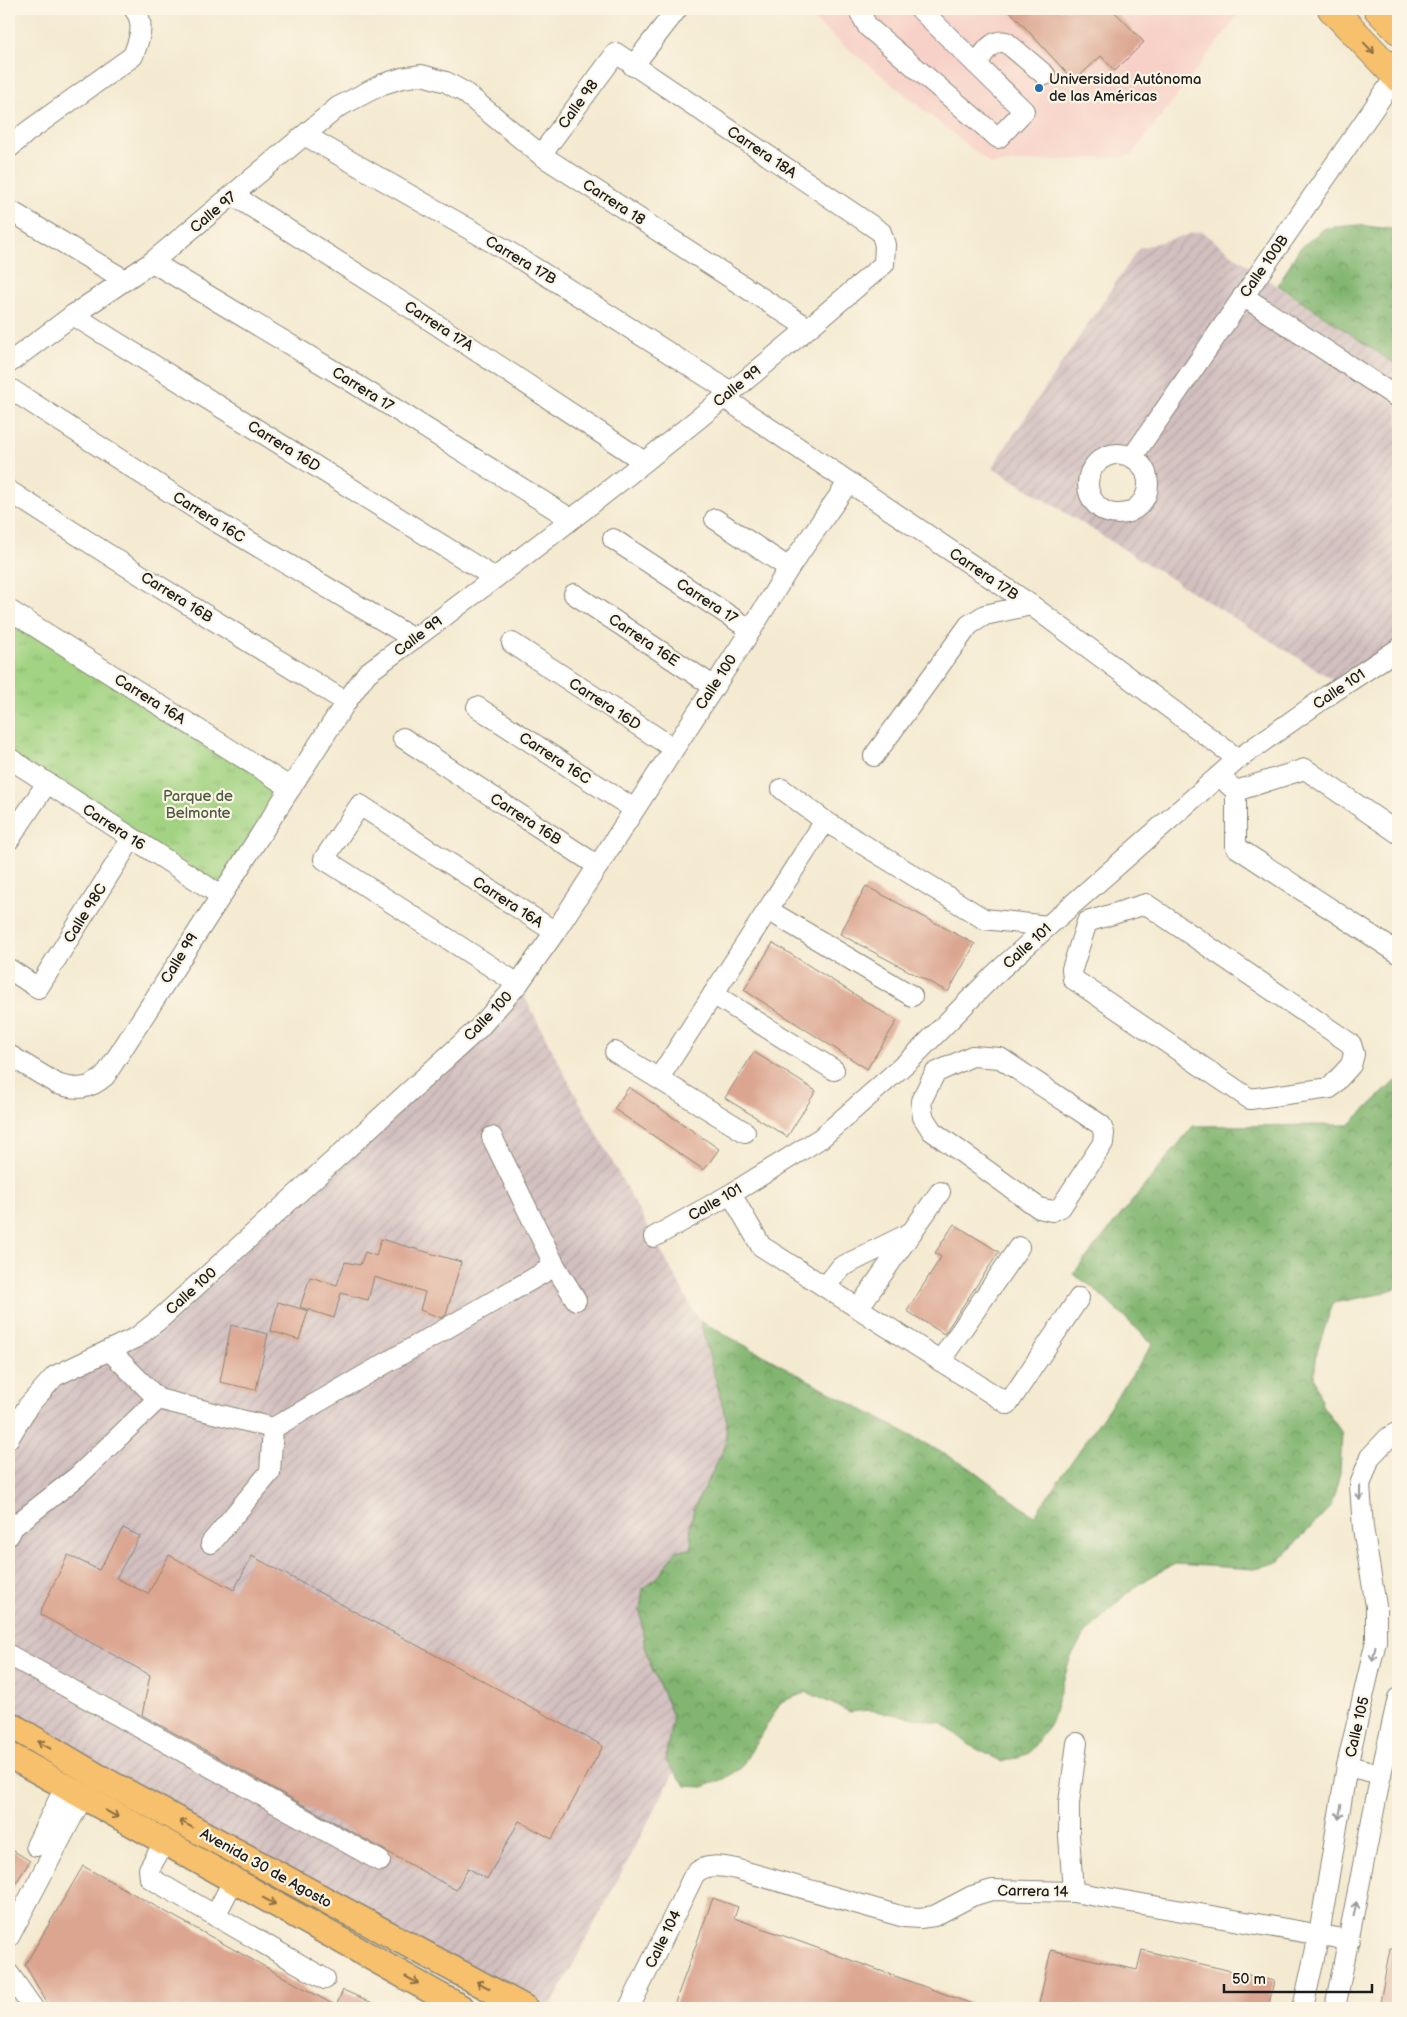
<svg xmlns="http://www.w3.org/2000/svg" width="1407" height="2017" font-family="'Balsamiq Sans',sans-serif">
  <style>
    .built { fill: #f7d1c7 }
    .industrial { fill: url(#industrial-furrows); fill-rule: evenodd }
    .forest { fill: url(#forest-crowns); stroke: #4e6846 }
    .park { fill: url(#park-tufts); stroke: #5f784f }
    .building { fill: #dba590 }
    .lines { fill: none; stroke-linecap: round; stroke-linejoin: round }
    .minor-casing { stroke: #888376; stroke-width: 22 }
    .major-casing { stroke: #888376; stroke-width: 28 }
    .highway-casing { stroke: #888376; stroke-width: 30 }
    .minor { stroke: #fff; stroke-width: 20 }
    .major { stroke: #f7c06c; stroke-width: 25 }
    .highway { stroke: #f7c06c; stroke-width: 28 }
    .oneway { stroke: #8a6e44 }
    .oneway2 { stroke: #999 }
    .poi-dot { fill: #1f6fb2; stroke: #fcf5e5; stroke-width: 2 }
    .labels { text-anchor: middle; stroke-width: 4.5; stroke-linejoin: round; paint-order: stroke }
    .poi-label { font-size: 15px; fill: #1c1c1c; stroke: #fcf5e5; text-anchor: start }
    .street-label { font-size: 15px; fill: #1c1c1c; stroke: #fcf5e5 }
    .park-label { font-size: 15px; fill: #4b5c40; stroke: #fcf5e5 }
  </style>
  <defs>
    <pattern id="industrial-furrows" width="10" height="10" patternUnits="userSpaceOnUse" patternTransform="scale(1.25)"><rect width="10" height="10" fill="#d2bfc0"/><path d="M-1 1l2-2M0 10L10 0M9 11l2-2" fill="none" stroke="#b4a4a4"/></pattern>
    <pattern id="forest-crowns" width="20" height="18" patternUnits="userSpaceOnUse" patternTransform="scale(1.25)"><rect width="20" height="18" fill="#81b570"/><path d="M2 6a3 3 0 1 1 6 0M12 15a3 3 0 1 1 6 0" fill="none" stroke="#69925b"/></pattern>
    <pattern id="park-tufts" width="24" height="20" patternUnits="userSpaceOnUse" patternTransform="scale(1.25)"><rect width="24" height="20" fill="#a2d382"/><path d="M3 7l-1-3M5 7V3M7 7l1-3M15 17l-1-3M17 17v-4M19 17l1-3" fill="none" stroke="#8bb570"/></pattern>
  </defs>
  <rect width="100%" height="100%" fill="#fcf5e5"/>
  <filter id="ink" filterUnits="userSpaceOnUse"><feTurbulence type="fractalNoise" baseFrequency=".02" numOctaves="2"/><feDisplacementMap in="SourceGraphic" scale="10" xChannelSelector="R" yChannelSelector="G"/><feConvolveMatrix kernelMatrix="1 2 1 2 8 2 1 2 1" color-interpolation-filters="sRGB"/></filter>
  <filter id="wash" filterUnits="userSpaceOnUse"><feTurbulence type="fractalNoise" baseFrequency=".0096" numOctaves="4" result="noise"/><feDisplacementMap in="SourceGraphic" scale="20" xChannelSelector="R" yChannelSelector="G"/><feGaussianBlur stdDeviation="1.12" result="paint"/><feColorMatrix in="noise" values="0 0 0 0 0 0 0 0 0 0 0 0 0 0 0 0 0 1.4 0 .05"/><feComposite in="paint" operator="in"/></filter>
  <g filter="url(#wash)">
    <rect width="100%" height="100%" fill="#f4ead1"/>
    <polygon class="built" points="812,9 1243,9 1131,156 990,164 812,19"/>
    <g class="industrial">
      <path d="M1201,231l57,42 140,93v283l-55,37 -351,-219 147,-219zM1119,453l13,3 11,9 6,13 -1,14 -7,12 -11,8 -14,2 -13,-4 -9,-9 -6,-11 1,-14 6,-12 11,-8z"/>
      <polygon points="518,984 572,1088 846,1590 707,1710 550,2008 525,2008 9,1724 9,1438 55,1376 137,1337"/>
    </g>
    <g class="forest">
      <polygon points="1358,225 1398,230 1398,366 1278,285 1299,249 1325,228"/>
      <polygon points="1398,1081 1398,1287 1380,1294 1333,1303 1317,1351 1314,1377 1322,1405 1342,1433 1340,1473 1331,1506 1278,1562 1254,1569 1175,1564 1153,1575 1127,1593 1084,1635 1070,1659 1051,1722 1029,1753 1003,1762 971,1746 942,1723 869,1710 850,1712 807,1692 781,1702 740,1769 724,1779 703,1787 686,1786 665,1760 673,1716 650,1664 644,1642 640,1610 643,1588 658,1577 677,1550 692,1549 690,1527 694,1508 725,1447 727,1422 700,1321 970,1468 1034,1516 1153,1344 1091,1286 1073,1274 1193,1126 1349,1125 1394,1082"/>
    </g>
    <polygon class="park" points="9,610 291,788 220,895 9,758"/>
    <g id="blocks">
      <g class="building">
        <polygon points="1008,9 1112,9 1144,42 1115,71 1101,56 1074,81"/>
        <polygon points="866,886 975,944 948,992 840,934"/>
        <polygon points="773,943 897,1021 867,1069 744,990"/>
        <polygon points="754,1052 816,1091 787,1137 725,1098"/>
        <polygon points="629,1087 719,1149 704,1170 614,1109"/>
        <polygon points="954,1224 999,1252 944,1334 907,1311 941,1257 935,1253"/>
        <polygon points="381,1239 461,1262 446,1315 441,1318 420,1310 425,1292 374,1277 368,1300 341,1293 334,1318 300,1307 310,1277 337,1285 345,1262 360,1265 365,1252 376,1256"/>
        <polygon points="278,1302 308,1311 299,1340 271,1331"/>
        <polygon points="231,1325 268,1334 256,1390 220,1382"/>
        <polygon points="123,1528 140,1536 116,1578 148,1594 169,1555 234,1590 252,1556 603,1746 552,1839 519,1821 487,1879 468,1868 456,1890 142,1715 150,1675 41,1615 42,1608 68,1555 99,1570"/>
        <polygon points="9,1848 30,1861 9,1894"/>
        <polygon points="83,1866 336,2006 343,1990 384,2008 50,2008 25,1965"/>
        <polygon points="713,1898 738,1907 734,1918 978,2006 978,2008 673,2008"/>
        <polygon points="1390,1948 1398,1949 1398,2008 1379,2008"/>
        <polygon points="1051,1950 1137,1970 1142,1950 1274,1981 1268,2008 1038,2008"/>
      </g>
    </g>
  </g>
  <g filter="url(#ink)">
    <use href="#blocks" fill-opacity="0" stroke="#888376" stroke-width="1"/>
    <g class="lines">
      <defs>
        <g id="minor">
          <polyline points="858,9 868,27 998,138 1024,111 920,9"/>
          <path d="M976,64c9,-11 15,-25 30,-22l39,33"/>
          <polyline points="633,66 677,9"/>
          <polyline points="306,136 506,250 731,392"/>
          <path d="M9,148l18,-16 106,-76c6,-16 13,-33 1,-47"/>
          <polyline points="233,195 422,315 643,461"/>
          <polyline points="9,210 125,280"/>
          <polyline points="152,262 344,377 571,519"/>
          <polyline points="1243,296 1398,398"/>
          <polyline points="73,315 495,578"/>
          <polyline points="9,363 73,315 152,262 338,107 383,84 402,78 422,75 446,82 464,92 541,155 808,328"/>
          <polyline points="9,388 210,518 414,639"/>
          <polyline points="723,397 1031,605 1238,759"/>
          <circle cx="1118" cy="484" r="30"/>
          <polyline points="1133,456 1396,76"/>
          <polyline points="9,491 120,562 346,702"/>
          <polyline points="715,519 789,568"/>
          <polyline points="613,539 751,630"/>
          <polyline points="574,594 713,686"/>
          <polyline points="9,610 291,788"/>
          <polyline points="512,643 673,748"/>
          <polyline points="477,707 634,809"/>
          <polyline points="403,738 598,866"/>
          <polyline points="874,756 969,625 985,615 1031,605"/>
          <polyline points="9,758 220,895"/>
          <polyline points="1228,784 1236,791 1305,769 1398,833"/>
          <polyline points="782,789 825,821 984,919 1048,926"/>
          <polyline points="1236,791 1236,847 1398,953"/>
          <polyline points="9,840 47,783"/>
          <polygon points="1146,904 1351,1044 1354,1054 1351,1065 1330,1088 1250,1099 1073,979 1072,969 1087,922"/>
          <polyline points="768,910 912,996"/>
          <polyline points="9,969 38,988 132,838"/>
          <polyline points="518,984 324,859 360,805 555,932"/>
          <polyline points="713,994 834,1070"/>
          <polyline points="615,1052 745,1132"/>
          <path d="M9,1055l48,29c20,6 32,6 48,-8l241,-374 21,-29c178,-129 350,-266 517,-409l1,-19 -4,-13 -265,-179 -75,102"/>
          <polygon points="972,1056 1000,1058 1101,1125 1104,1133 1103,1143 1061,1207 1052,1211 1039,1208 932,1131 923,1117 921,1101 935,1073"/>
          <polyline points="659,1078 825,821"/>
          <polyline points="492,1137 555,1266 576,1300"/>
          <polyline points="731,1194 761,1246 1008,1404 1079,1298"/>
          <polyline points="654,1237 731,1194 821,1138 913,1057 993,976 1048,926 1238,759 1330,694 1398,649"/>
          <polyline points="826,1286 841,1267 912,1232"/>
          <polyline points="859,1307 940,1192"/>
          <polyline points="109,1350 158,1399 273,1428 555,1266"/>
          <polyline points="940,1361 1019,1247"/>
          <polyline points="9,1438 28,1406 55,1376 137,1337 161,1318 480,1027 518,984 555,932 751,630 789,568 848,483"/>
          <polyline points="9,1535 13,1527 78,1476 158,1399"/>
          <polyline points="211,1543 270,1472 273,1428"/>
          <polyline points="9,1655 380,1861"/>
          <polyline points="1347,1766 1381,1774"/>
          <polyline points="164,1843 149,1869 150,1878 325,1979"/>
          <polyline points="36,1846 65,1787"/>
          <polyline points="1073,1892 1069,1835 1069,1803 1077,1743"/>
          <polyline points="215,1916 233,1881"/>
          <polyline points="9,1937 82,1798"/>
          <polyline points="9,1974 33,2008"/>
          <path d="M629,2008l65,-133c10,-12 28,-9 42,-6l168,48 16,1 14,-2 38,-20 20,-6 81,2 276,48"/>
          <polyline points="1303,2008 1319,1935 1347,1766 1376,1641 1376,1606 1363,1528 1360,1485 1370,1457 1389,1437 1398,1432"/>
          <polyline points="1335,2008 1381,1774 1398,1698"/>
        </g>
        <g id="major">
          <polyline points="9,1724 97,1776 525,2008"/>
          <polyline points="9,1755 462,2008"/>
        </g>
        <g id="highway">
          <polyline points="1332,9 1398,78"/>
          <polyline points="1378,9 1398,30"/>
        </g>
      </defs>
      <use href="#minor" class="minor-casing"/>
      <use href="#major" class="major-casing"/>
      <use href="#highway" class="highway-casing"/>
      <use href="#minor" class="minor"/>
      <use href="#major" class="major"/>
      <use href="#highway" class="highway"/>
    </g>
    <defs><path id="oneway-shaft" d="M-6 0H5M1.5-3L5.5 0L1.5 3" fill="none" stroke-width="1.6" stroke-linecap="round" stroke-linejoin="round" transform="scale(1.25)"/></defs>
    <g class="oneway">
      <use href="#oneway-shaft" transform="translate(1369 48) rotate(46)"/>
      <use href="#oneway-shaft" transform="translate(44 1745) rotate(-150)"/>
      <use href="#oneway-shaft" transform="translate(112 1814) rotate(29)"/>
      <use href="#oneway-shaft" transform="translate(186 1824) rotate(-151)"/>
      <use href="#oneway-shaft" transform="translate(269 1901) rotate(29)"/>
      <use href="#oneway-shaft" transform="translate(412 1980) rotate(29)"/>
      <use href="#oneway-shaft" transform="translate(483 1985) rotate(-151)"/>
    </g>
    <g class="oneway2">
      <use href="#oneway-shaft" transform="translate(1360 1493) rotate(91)"/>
      <use href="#oneway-shaft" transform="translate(1374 1654) rotate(101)"/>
      <use href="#oneway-shaft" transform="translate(1340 1812) rotate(100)"/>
      <use href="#oneway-shaft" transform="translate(1355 1909) rotate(-79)"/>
    </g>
  </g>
  <circle class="poi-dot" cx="1039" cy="88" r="5"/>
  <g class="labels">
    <g class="poi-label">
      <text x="1049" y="84">Universidad Autónoma<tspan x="1049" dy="17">de las Américas</tspan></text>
    </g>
    <g class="street-label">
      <text transform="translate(578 104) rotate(-54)" y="5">Calle 98</text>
      <text transform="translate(762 152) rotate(34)" y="5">Carrera 18A</text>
      <text transform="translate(614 202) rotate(33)" y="5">Carrera 18</text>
      <text transform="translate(213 212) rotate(-40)" y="5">Calle 97</text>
      <text transform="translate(521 260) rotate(31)" y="5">Carrera 17B</text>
      <text transform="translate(1264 266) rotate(-55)" y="5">Calle 100B</text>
      <text transform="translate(439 326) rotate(33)" y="5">Carrera 17A</text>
      <text transform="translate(737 386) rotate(-39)" y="5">Calle 99</text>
      <text transform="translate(363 389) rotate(32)" y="5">Carrera 17</text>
      <text transform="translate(284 446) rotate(32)" y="5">Carrera 16D</text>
      <text transform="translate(209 517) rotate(32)" y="5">Carrera 16C</text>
      <text transform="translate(984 574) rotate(34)" y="5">Carrera 17B</text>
      <text transform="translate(177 597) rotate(32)" y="5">Carrera 16B</text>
      <text transform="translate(707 601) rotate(33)" y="5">Carrera 17</text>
      <text transform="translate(418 636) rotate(-37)" y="5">Calle 99</text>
      <text transform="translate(644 640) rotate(34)" y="5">Carrera 16E</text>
      <text transform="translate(716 682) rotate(-57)" y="5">Calle 100</text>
      <text transform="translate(1339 689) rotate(-34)" y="5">Calle 101</text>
      <text transform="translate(150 699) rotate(32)" y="5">Carrera 16A</text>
      <text transform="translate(605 704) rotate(33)" y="5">Carrera 16D</text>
      <text transform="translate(555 758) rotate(33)" y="5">Carrera 16C</text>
      <text transform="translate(526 819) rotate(33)" y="5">Carrera 16B</text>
      <text transform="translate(114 827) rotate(33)" y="5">Carrera 16</text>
      <text transform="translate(508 902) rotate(33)" y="5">Carrera 16A</text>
      <text transform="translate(85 913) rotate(-58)" y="5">Calle 98C</text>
      <text transform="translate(1027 946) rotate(-42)" y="5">Calle 101</text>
      <text transform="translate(179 958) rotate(-58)" y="5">Calle 99</text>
      <text transform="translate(488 1016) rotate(-46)" y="5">Calle 100</text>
      <text transform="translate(715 1202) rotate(-30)" y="5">Calle 101</text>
      <text transform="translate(191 1291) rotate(-42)" y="5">Calle 100</text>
      <text transform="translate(1357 1727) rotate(-77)" y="5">Calle 105</text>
      <text transform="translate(266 1868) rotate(29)" y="5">Avenida 30 de Agosto</text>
      <text transform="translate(1033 1891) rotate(1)" y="5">Carrera 14</text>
      <text transform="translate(663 1939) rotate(-64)" y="5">Calle 104</text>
    </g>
    <g class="park-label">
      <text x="198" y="801">Parque de<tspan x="198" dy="17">Belmonte</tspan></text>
    </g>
  </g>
  <rect width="1407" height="2017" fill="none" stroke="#fcf5e5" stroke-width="30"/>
  <path d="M1224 1984v8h148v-8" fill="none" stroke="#1c1c1c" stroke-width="2.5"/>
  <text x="1232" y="1984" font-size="15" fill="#1c1c1c" stroke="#fcf5e5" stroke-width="4" paint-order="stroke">50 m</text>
</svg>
